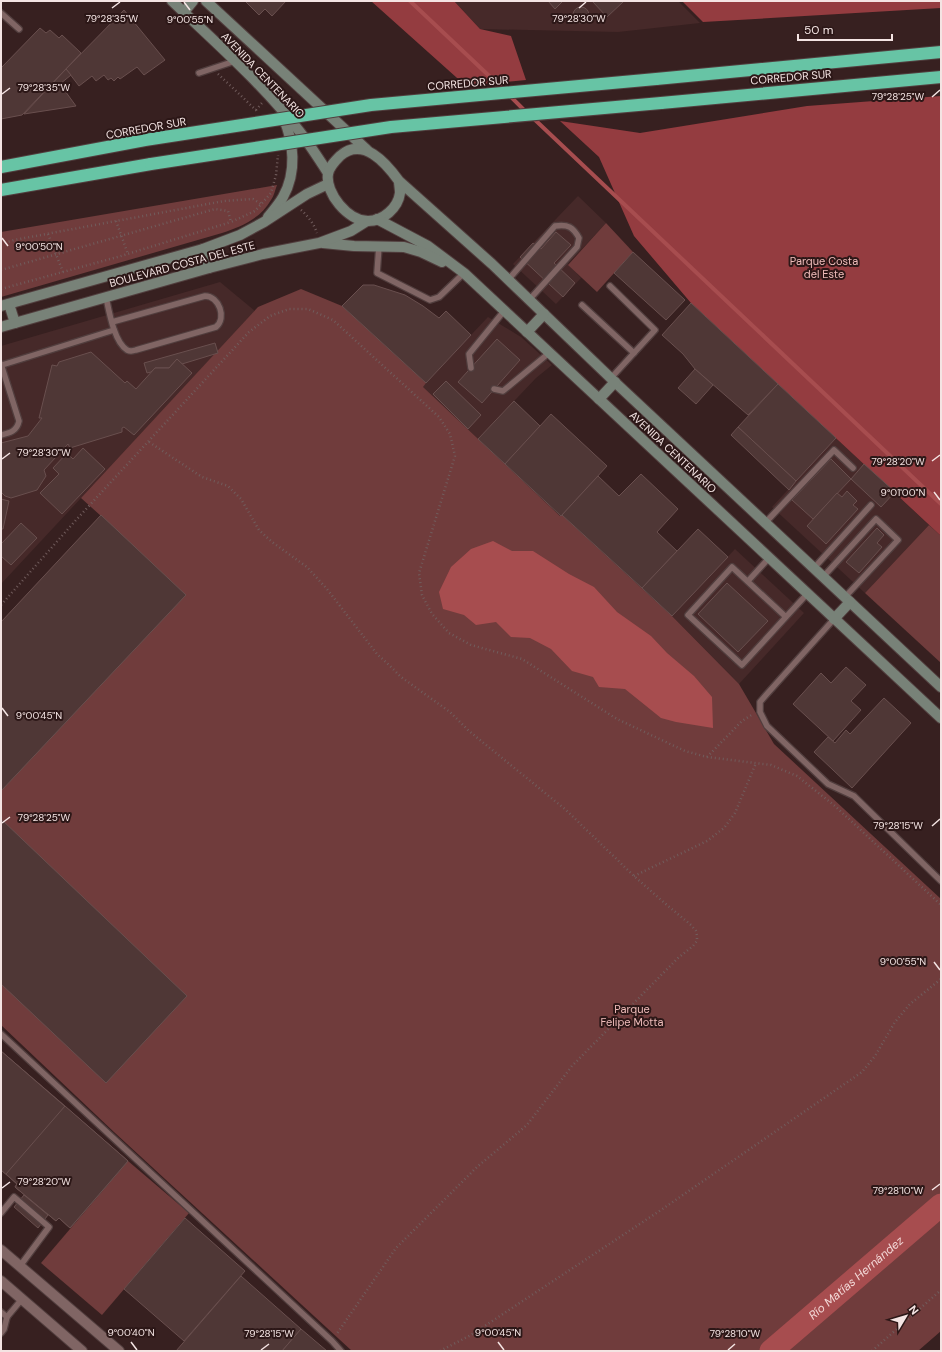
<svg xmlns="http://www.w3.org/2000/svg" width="942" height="1352" font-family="'DM Sans',sans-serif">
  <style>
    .built { fill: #462929 }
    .green { fill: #703c3c }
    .forest { fill: #943c40 }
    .water { fill: #a74d4f }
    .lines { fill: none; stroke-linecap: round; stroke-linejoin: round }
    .stream { stroke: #a74d4f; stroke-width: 4 }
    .river { stroke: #a74d4f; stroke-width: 23 }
    .building { fill: #4f3736; stroke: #694f4e }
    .lane-casing { stroke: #513e3e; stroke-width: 8 }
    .street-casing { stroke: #513e3e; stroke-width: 12 }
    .secondary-casing { stroke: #513e3e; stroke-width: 12 }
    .highway-casing { stroke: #513e3e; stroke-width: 14 }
    .path { stroke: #715c5c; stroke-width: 2.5; stroke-dasharray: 1 3; stroke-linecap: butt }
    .lane { stroke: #806564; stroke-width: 5.5 }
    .street { stroke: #806564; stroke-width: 10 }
    .secondary { stroke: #788278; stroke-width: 10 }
    .highway { stroke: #67c4a5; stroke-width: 12 }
    .highway-bridge-casing { stroke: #513e3e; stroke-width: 14; stroke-linecap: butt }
    .highway-bridge { stroke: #67c4a5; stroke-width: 12 }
    .ticks { fill: none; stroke: #f4e4e3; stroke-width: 1.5 }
    .labels { text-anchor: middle; stroke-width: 4; stroke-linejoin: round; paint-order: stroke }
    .street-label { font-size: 11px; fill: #f4e4e3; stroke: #2c1717 }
    .park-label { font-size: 11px; fill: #efbcba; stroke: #2c1717 }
    .water-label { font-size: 12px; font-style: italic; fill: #f3d8d7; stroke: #2c1717 }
    .ticks-label { font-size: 10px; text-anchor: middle; fill: #f4e4e3; stroke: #2c1717; stroke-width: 4; stroke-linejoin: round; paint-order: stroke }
  </style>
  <rect width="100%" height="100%" fill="#372020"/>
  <g class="built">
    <polygon points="454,1 678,1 700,23 618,32 480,29"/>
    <polygon points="578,196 606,223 568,264 581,278 556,304 513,264"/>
    <polygon points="220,282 255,311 1,584 1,346"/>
    <polygon points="488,317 521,337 552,365 536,378 478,439 422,387"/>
    <polygon points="836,438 929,525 865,593 772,507"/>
    <polygon points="735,549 804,613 739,684 672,616"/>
  </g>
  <g class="green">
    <path d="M277,185c-2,5 -3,11 -6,15 -11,19 -29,26 -49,33l-221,64v-65z"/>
    <polygon points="606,223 633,252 597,292 568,265"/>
    <polygon points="301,289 342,306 426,383 423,387 560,516 562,515 672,616 739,684 774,744 941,899 941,1331 918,1351 352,1351 114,1132 1,1025 1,622 101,516 81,498 258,307"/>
    <polygon points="929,525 941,536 941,663 865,593"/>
    <polygon points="128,1161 189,1213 102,1315 41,1263"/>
  </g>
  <g class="forest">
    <polygon points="371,1 454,1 480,29 511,36 526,80 466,86"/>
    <polygon points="682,1 941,1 941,8 703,22"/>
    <polygon points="941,96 941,536 691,303 634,236 599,157 560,121 640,133 807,106"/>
  </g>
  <polygon class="water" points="493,541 512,551 533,551 569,574 594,587 617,612 651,636 667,653 694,676 712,697 713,728 676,722 661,718 625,689 599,687 593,677 572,671 551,649 530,638 511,637 496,622 476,625 464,615 443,609 439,592 451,567 471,549"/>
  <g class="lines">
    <g class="stream">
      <polyline points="410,1 504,90"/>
      <polyline points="509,95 527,113"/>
      <polyline points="532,117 941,504"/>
    </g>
    <path class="river" id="s1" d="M771,1351l170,-146"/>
  </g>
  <g class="building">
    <polygon points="245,1 286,1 272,16 265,9 259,15"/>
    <polygon points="548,1 563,1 555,9"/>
    <polygon points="592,1 624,1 607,17"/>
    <circle cx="581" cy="15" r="8"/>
    <polygon points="124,10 165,60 144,75 137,67 120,79 118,77 114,81 111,78 108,80 104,75 96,81 92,76 79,86 66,69"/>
    <polygon points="40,28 46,33 50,30 59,38 62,35 81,53 22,115 1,119 1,68"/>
    <polygon points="66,69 71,75 60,84 76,106 24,114"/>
    <polygon points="556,232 571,245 554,263 575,283 563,297 520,257 533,243 541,249"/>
    <polygon points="633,252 685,300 666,320 614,273"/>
    <polygon points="363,285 374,285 405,295 423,306 439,318 446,311 471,335 426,383 342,306"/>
    <polygon points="691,303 778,384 748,415 695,369 683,354 662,335"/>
    <polygon points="497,339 520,360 482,403 458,382"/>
    <polygon points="215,343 218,353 182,364 177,359 169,368 155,368 151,372 147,373 144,363"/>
    <polygon points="91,352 125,383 127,381 136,389 155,368 169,368 177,359 192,373 134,435 124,427 122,428 122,432 70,448 68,444 44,470 46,476 37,490 11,498 5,496 1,492 1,443 28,436 42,418 39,418 52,365 57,366 59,362"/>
    <polygon points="695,369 713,385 696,404 678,388"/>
    <polygon points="446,381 481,415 468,429 433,394"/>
    <polygon points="778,384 836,438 796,481 738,427"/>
    <polygon points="514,401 540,426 505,464 478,439"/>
    <polygon points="551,414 607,466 561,516 505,464"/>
    <polygon points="738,427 796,481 789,490 731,435"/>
    <polygon points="83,448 105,469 62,514 40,493 59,474 53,468 67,453 73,459"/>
    <polygon points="831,459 851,479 813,519 792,500"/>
    <polygon points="864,464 895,492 881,507 851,479"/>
    <polygon points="641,474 678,509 657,532 677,551 642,588 562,515 598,476 619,496"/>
    <polygon points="847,491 857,501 853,505 858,509 826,544 807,526 837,493 842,497"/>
    <polygon points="1,499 9,501 3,529 1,529"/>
    <polygon points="101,515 186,595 1,791 1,622"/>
    <polygon points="21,523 37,538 11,565 1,556 1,544"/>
    <polygon points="877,528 884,535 877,543 882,547 859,573 846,562"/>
    <polygon points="698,529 728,557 672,616 642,588"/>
    <polygon points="727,583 768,621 738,652 698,614"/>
    <polygon points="846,667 866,685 851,701 861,710 833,741 793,704 821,673 831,683"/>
    <polygon points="884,698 911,723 852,788 814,752 828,737 835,743 846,730 850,734"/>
    <polygon points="1,819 187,996 106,1083 1,984"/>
    <polygon points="1,1051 65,1106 6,1174 1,1170"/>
    <polygon points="1,1051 128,1161 70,1228 59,1218 56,1221 15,1187 17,1184 1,1170"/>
    <polygon points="65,1106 128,1161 70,1228 59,1218 56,1221 15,1187 17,1184 6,1174"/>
    <polygon points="24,1195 48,1215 38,1228 14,1207"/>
    <polygon points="185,1218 245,1271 184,1341 124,1289"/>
    <polygon points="241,1276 301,1329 282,1351 176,1351"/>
    <polygon points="301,1329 327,1351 282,1351"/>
  </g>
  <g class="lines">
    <defs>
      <g id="lane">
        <polyline points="1,13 19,29"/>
        <polyline points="199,73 235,61"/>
        <polyline points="379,246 377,273 430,300 439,297 464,273"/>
        <path d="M508,280l47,-54c13,-2 18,1 24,12l-2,9 -48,53"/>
        <polyline points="610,286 655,330 611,378"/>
        <path d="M106,297c3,14 8,45 21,53 2,1 6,1 9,0l80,-23c11,-9 3,-31 -11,-31l-93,26"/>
        <polyline points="582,305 634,353"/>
        <path d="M1,364l18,57c-2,10 -9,12 -18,14"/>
        <polyline points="2,365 114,330"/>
        <polyline points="471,368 469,354 504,311"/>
        <polyline points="494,389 503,391 549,353"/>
        <polyline points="765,523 834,450 853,468"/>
        <polyline points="814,568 871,505"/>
        <polyline points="823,577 876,519 898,540 845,597"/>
        <polyline points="748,581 769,558"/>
        <polyline points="786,617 732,567 688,615 742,665 807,594"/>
        <polyline points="834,619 766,695 760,702 760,712 767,726 828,784 854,796 941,881"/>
        <polyline points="1,1034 332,1341 341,1351"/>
        <polyline points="1,1213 14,1197 49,1227 20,1266"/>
        <polyline points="1,1312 7,1317"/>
        <polyline points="1,1333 4,1329 7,1317 22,1299"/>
      </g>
      <g id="street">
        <polyline points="1,1250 119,1351"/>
        <polyline points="1,1281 82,1351"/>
      </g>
      <g id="secondary">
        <path d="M172,1c44,42 91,83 128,131 10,13 19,27 28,41"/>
        <polyline points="206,1 367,150"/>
        <polyline points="184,12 193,1"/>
        <path d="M399,181c0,4 1,8 1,12 -2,15 -17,28 -32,28 -20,0 -43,-28 -40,-47 1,-7 7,-13 12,-18 23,-20 46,7 59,25l93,83 127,122 322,301"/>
        <path d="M268,217c5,-6 11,-13 15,-20 14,-25 11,-55 0,-80"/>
        <polyline points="377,219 428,246 464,273 941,718"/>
        <polyline points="323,243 354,246 404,247 421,252 442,262"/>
        <polyline points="203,249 209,268"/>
        <polyline points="9,304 15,323"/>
        <polyline points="1,306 203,249 240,235 264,222 307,194 328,184"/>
        <polyline points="1,327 209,268 263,254 319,243 351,231 367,221"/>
        <polyline points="527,332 544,314"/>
        <polyline points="599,399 615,382"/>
        <polyline points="834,619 850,602"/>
      </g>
      <g id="highway">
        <polyline points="656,79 941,52"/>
        <polyline points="661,103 941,77"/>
        <polyline points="1,167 145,140"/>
        <polyline points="1,190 151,164"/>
      </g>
    </defs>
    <use href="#lane" class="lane-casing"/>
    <use href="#street" class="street-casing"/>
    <use href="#secondary" class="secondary-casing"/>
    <use href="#highway" class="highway-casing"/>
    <g class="path">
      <polyline points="218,74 257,111"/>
      <polyline points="256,110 262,103"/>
      <path d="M301,210c7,6 13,14 16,23"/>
      <polyline points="116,221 128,254"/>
      <polyline points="48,234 63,272"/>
      <polyline points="1,244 14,240 224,201 253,199 261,204"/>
      <polyline points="1,270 215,209 228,211 231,222 255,211 271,193 276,175 278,155"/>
      <polyline points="1,289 121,256 231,222"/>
      <polyline points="149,442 202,477 228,486 241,499 259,530 272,542 307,567 327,589 377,654 390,666 401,677 450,712 469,731 566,810 634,876 661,900 691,925 696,931 697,936 697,941 693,946 678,958 572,1066 527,1125 477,1167 396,1248 336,1335"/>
      <polyline points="1,605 76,520 249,332 270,316 289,309 308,309 333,320 439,417 450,434 455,456 419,573 422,595 432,614 449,633 471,645 522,659 617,719 685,751 707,757 771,765 797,776 835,806 941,905"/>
      <polyline points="707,757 742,721 753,714"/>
      <polyline points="634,876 707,841 724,828 735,813 756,763"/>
      <polyline points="440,1351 471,1335 661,1210 862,1072 875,1056 895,1022 910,1004 941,979"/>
      <polyline points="872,1351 941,1290"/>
    </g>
    <use href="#lane" class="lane"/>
    <use href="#street" class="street"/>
    <use href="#secondary" class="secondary"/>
    <use href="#highway" class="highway"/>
    <defs>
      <g id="highway-bridge">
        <polyline points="145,140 371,105 656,79"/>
        <polyline points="151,164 391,127 661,103"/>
      </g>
    </defs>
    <use href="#highway-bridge" class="highway-bridge-casing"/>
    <use href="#highway-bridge" class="highway-bridge"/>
  </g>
  <path class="ticks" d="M184,2l6,8M112,8l8,-6M579,8l7,-6M2,94l8,-6M932,97l8,-7M2,238l6,8M2,459l8,-6M932,461l8,-6M934,492l6,8M2,708l6,8M2,823l8,-6M932,826l8,-7M934,962l6,8M2,1188l8,-6M932,1190l8,-6M131,1342l6,8M498,1342l6,8M261,1350l8,-6M728,1350l7,-6"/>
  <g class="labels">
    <g class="street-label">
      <text transform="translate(263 75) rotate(46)" y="4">AVENIDA CENTENARIO</text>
      <text transform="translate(791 77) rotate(-5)" y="4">CORREDOR SUR</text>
      <text transform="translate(468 83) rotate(-5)" y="4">CORREDOR SUR</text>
      <text transform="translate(146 128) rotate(-10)" y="4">CORREDOR SUR</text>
      <text transform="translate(182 264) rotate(-15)" y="4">BOULEVARD COSTA DEL ESTE</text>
      <text transform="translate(673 452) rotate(43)" y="4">AVENIDA CENTENARIO</text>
    </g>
    <g class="park-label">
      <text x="824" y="265">Parque Costa<tspan x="824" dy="13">del Este</tspan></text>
      <text x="632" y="1013">Parque<tspan x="632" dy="13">Felipe Motta</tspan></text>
    </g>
    <g class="water-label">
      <text dy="4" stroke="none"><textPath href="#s1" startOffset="112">Río Matías Hernández</textPath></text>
    </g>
  </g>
  <g class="ticks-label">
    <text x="112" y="22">79°28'35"W</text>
    <text x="579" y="22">79°28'30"W</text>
    <text x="190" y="23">9°00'55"N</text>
    <text x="44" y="91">79°28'35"W</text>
    <text x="898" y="100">79°28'25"W</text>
    <text x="39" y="250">9°00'50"N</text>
    <text x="44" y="456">79°28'30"W</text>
    <text x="898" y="465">79°28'20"W</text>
    <text x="903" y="496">9°01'00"N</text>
    <text x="39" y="719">9°00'45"N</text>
    <text x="44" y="821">79°28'25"W</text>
    <text x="898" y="829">79°28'15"W</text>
    <text x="903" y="965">9°00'55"N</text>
    <text x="44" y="1185">79°28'20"W</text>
    <text x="898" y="1194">79°28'10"W</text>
    <text x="131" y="1336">9°00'40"N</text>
    <text x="498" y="1336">9°00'45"N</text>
    <text x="269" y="1337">79°28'15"W</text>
    <text x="735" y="1337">79°28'10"W</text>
  </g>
  <rect width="942" height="1352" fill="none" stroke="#f4e4e3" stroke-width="4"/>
  <g transform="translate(906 1316) rotate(52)" stroke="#2c1717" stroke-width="3" paint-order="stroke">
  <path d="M0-3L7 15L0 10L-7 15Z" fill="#f4e4e3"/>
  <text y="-6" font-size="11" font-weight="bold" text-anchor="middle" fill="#f4e4e3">N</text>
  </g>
  <path d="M798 34v6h94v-6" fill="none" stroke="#f4e4e3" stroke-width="2"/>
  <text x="804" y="34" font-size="12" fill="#f4e4e3" stroke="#2c1717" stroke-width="3" paint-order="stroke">50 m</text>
</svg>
